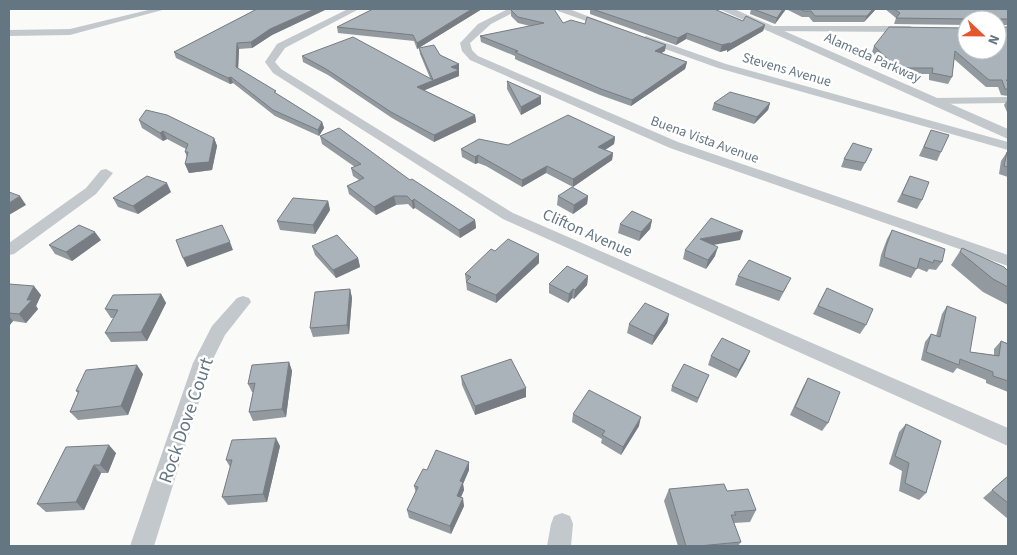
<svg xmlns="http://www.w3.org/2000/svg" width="1017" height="555" font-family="'Source Sans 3',sans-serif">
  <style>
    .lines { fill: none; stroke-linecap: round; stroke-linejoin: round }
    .minor { fill: #c3c8cc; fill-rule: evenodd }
    .tertiary { fill: #c3c8cc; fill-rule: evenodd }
    .wall { fill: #929a9f }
    .shaded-wall { fill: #777d82 }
    .building { fill: #aab3b9; stroke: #777d82 }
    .labels { text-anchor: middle; stroke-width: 5; stroke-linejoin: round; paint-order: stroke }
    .far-street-label { font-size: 14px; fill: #657683; stroke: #fff }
    .street-label { font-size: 16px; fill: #657683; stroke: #fff }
    .near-street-label { font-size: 19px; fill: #657683; stroke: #fff }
  </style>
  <rect width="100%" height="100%" fill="#fafaf8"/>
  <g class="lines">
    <g class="minor">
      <polygon points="152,9 166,9 70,35 9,36 9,30 70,29"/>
      <polygon points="348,9 359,9 285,48 275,62 281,69 513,213 1008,428 1008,446 503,219 273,73 265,62 277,44"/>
      <polygon points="508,9 520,9 491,24 470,43 472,50 478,56 678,142 1008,255 1008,266 670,148 470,60 462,51 460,43 462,41 478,24"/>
      <polygon points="557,9 569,9 611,25 609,27 603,27 558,11"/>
      <polygon points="770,26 910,26 915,29 910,32 767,31 767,27"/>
      <polygon points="646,36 726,64 1008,142 1008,150 718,68 643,41 641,39"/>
      <polygon points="1008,97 1008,103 933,104 927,101 933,98"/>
      <polygon points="106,169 113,173 96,194 14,254 9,255 9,243 86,188 101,170"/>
      <polygon points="243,296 249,298 251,302 225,335 211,363 154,546 130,546 193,363 212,326 237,298"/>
      <polygon points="562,513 570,516 573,524 571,546 547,546 551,524 554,516"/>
    </g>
    <polygon class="tertiary" points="719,9 734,9 1008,129 1008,139"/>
  </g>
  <g class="wall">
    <polygon points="257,9 327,9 272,35 252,48 239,49 238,68 277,94 322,122 324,128 319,136 275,116 233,83 230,84 176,58 174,52"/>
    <polygon points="373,9 482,9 417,49 414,41 338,33 337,27"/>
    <polygon points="590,9 714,9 743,21 765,25 763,31 727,52 727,50 720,52 686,39 676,45 590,14"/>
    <polygon points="751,9 876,9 864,22 813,22 809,17 802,17 786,9 775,24 750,14"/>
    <polygon points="885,9 1008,9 1008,25 999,25 999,27 1008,27 1008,96 1001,95 998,87 986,87 954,59 952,77 948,84 929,80 929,74 894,74 872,52 874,46 967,50 997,20 967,20 967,25 894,24 896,18"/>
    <polygon points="511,10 563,23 665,51 661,53 687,62 685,69 631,106 600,95 519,61 515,59 515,56 481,42 480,36 530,26 518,23 511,16"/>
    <polygon points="419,48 440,55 459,64 459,76 424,90 475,115 476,122 434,142 392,118 328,75 303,62 302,56 430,78 420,54"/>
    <polygon points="507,81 541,96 541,104 521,115 507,89"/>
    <polygon points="1008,99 1008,113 1007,112 1004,105"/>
    <polygon points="714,103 770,103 768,110 754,124 712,110"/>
    <polygon points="139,120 214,138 217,146 212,170 189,173 185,164 187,157 185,152 186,149 167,139 163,141 142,128"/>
    <polygon points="931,130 941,152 937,161 919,156"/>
    <polygon points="320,136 410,180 475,220 476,228 460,238 415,208 413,209 408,204 396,205 376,215 349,194 347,186 359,180 353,176 351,168 355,167 322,144"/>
    <polygon points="615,137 614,144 605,150 613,153 612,160 573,187 546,173 522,187 486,166 478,163 475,164 462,157 461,149"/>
    <polygon points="872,149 861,171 841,167 844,159"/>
    <polygon points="1007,152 1008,153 1008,177 999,174 1001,161"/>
    <polygon points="910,176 922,200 917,209 897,202"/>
    <polygon points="171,192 138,214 118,207 113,198"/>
    <polygon points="558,196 588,196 587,204 573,214 557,205"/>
    <polygon points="328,201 330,210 315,234 280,230 277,221"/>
    <polygon points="652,220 650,229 639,241 618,233 620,224"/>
    <polygon points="892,230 942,262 936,270 929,269 927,272 917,268 911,278 879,266 881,255 887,239"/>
    <polygon points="101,240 72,261 55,254 49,245"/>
    <polygon points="740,240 713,245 715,256 706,269 683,259 685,250"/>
    <polygon points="312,246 358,258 360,267 336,278 315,255"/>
    <polygon points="962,248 1008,271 1008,305 983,292 951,265"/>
    <polygon points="495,251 539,254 539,263 496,303 467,290 465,274"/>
    <polygon points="588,276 587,285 574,299 572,298 568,303 549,293 549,284"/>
    <polygon points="738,276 787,286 779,301 735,285"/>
    <polygon points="9,284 41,295 36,306 38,309 26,323 13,321 9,326"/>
    <polygon points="827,288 866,325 860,334 813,314"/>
    <polygon points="350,289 352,298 349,334 313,337 310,328"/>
    <polygon points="161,294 166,303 147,341 111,342 105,333 114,318 111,318 105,309"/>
    <polygon points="947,306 970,352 994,355 994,349 1001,341 1007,343 1008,328 1008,392 986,383 986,380 957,368 953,373 921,360 925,342 931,334 936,336 942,314"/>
    <polygon points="669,314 667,323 652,345 627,333 629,324"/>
    <polygon points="750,351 746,360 736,378 708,365 711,356"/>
    <polygon points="289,362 292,371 286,417 253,421 249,412 253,392 252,392 248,384"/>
    <polygon points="143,374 128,415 78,420 70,412 78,393 76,391"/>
    <polygon points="709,375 697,403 671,391 672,386"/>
    <polygon points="461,376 526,397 475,415 462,385"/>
    <polygon points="808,378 828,423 822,431 790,415 803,387"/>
    <polygon points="573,414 639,426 621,455 601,443 602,439 572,422"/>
    <polygon points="906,424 926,493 919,500 899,491 902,471 889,464 899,432"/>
    <polygon points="280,446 267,502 228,505 222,497 230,467 226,460"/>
    <polygon points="66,447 116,453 108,473 101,473 84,510 46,512 37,504"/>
    <polygon points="469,462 469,470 463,484 464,490 461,497 464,506 451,534 409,518 407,510 416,493 414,486 427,470"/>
    <polygon points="1008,476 1008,519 983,498"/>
    <polygon points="669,489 727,491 756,510 750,522 734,523 741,542 738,546 678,546 664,501"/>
  </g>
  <g class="shaded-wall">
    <polygon points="315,9 327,9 272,35 252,48 251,42 270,29"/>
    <polygon points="472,9 482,9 417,49 417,43"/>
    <polygon points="783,9 786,9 775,24 777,18"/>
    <polygon points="873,9 876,9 864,22 867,16"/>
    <polygon points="765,25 763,31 727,52 727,50 720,52 722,45"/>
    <polygon points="687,33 686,39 676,45 678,38"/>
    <polygon points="237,43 239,49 238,73 236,67"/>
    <polygon points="666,45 665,51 654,57 655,51"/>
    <polygon points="687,62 685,69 631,106 632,100"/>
    <polygon points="459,64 459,76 418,93 417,87 452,73 451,67"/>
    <polygon points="231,77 233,83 230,84 228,78"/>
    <polygon points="541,96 541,104 521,115 521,107"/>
    <polygon points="770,103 768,110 754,124 757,117"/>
    <polygon points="475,115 476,122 434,142 434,135"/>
    <polygon points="322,122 324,128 319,136 318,130"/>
    <polygon points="163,131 167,139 163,141 160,133"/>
    <polygon points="615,137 614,144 597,155 598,147"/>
    <polygon points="214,138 217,146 212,170 189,173 185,164"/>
    <polygon points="613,153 612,160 573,187 573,179"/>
    <polygon points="478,155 478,163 475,164 475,157"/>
    <polygon points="547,166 546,173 522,187 522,180"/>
    <polygon points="167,183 171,192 138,214 133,206"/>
    <polygon points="20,196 26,205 9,215 9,203"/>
    <polygon points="394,196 396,205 376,215 374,207"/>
    <polygon points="588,196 587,204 573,214 574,205"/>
    <polygon points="414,199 415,208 413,209 412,201"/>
    <polygon points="328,201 330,210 315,234 313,225"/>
    <polygon points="475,220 476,228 460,238 459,230"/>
    <polygon points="652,220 650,229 639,241 641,232"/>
    <polygon points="743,231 740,240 697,248 700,239"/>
    <polygon points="95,232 101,240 72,261 66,252"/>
    <polygon points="230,242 233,250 187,267 183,258"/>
    <polygon points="718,247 715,256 706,269 708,260"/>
    <polygon points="539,254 539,263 496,303 496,295"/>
    <polygon points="358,258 360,267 336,278 333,270"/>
    <polygon points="588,276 587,285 574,299 575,290"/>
    <polygon points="34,286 41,295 36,306 38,309 26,323 19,314"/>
    <polygon points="350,289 352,298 349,334 347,325"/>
    <polygon points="573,289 572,298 568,303 569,294"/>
    <polygon points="161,294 166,303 147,341 141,332"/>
    <polygon points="669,314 667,323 652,345 654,336"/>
    <polygon points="9,316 13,321 9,326"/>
    <polygon points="750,351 746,360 736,378 739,370"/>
    <polygon points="289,362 292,371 286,417 282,409"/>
    <polygon points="137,365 143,374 128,415 121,406"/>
    <polygon points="526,388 526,397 475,415 475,406"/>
    <polygon points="641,417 639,426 621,455 623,447"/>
    <polygon points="276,438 280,446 267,502 263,494"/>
    <polygon points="109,445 116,453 108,473 100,465"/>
    <polygon points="469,462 469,470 463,484 464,490 458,504 457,496 460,481"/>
    <polygon points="94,465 101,473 84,510 76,502"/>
    <polygon points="463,498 464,506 451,534 450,526"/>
  </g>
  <g class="building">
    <polygon points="257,9 315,9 270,29 251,42 237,43 236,67 276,91 274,92 322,122 318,130 273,110 231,77 228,78 174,52"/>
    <polygon points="373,9 472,9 417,43 413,35 337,27"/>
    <polygon points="514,9 554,9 563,23 571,20 585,24 587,17 666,45 655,51 687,62 632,100 601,89 519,54 515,52 518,51 480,36 544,23 518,17 511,10"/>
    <polygon points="592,9 714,9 743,21 746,16 765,25 728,45 730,43 722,45 687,33 678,38"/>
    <polygon points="753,9 783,9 777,18"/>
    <polygon points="799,9 873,9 867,16 815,16 811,11 804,11"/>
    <polygon points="894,9 1008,9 1008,19 999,19 999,27 1008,27 1008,80 1006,80 1008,82 1008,89 1005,89 1002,80 989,80 955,51 952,77 932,73 933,68 897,68 874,46 889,27 967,28 967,50 997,50 997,20 972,20 971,19 896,18 900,13"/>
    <polygon points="353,37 433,80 419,48 434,45 440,55 459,64 451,67 459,70 417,87 475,115 434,135 391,112 326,69 302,56"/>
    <polygon points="507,81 527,90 541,96 521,107"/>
    <polygon points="730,92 770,103 757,117 714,103"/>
    <polygon points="146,110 167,115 214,138 209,162 185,164 188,152 185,152 188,144 163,131 160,133 139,120"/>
    <polygon points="568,115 615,137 598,147 613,153 573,179 547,166 522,180 485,159 478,155 475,157 461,149 479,139 508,145"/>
    <polygon points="339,128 410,180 412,179 475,220 459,230 414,199 412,201 407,196 394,196 374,207 347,186 364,178 351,168 361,164 320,136"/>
    <polygon points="931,130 949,135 941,152 924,147"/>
    <polygon points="853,143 872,149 865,163 844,159"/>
    <polygon points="1007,152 1008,153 1008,167 1004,166"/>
    <polygon points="147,176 167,183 133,206 113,198"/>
    <polygon points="910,176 929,182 922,200 902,194"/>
    <polygon points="572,187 588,196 574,205 558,196"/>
    <polygon points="9,192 20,196 9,203"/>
    <polygon points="293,198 328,201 313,225 277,221"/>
    <polygon points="632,211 652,220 641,232 620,224"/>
    <polygon points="711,218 743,231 700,239 718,247 708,260 685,250"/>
    <polygon points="79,225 95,232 66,252 49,245"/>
    <polygon points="222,225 230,242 183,258 176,240"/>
    <polygon points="892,230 945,249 942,262 934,260 933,263 920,258 917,269 884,257 886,247"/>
    <polygon points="337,235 358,258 333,270 312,246"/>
    <polygon points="508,239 539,254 496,295 466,282 471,277 465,274 491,249 495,251"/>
    <polygon points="962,248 1004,267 1008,271 1008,287 993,279 960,252"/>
    <polygon points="749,260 791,278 783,292 738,276"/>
    <polygon points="567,266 588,276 575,290 573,289 569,294 549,284"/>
    <polygon points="9,284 34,286 27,300 32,300 19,314 9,313"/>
    <polygon points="827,288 873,309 866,325 818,306"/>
    <polygon points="350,289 347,325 310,328 315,292"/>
    <polygon points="161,294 141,332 105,333 118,310 105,309 113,295"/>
    <polygon points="645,303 669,314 654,336 629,324"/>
    <polygon points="947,306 976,317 970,352 999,356 1001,341 1008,344 1008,381 993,376 993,372 960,359 959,365 926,352 931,334 940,337"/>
    <polygon points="722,338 750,351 739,370 711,356"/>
    <polygon points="511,359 526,388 475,406 461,376"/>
    <polygon points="289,362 282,409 249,412 255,383 248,384 252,365"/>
    <polygon points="684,364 709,375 698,398 672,386"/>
    <polygon points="137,365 121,406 70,412 79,391 76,391 86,370"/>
    <polygon points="808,378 840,392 828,423 795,407"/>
    <polygon points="589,390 641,417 623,447 602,435 605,431 573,414"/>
    <polygon points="906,424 941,441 926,493 905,483 909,463 895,456"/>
    <polygon points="276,438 263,494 222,497 232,460 226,460 232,440"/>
    <polygon points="109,445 100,465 94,465 76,502 37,504 66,447"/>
    <polygon points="436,450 469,462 460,481 463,482 457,496 463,498 450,526 407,510 418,487 414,486 423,469 427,470"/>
    <polygon points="1008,476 1008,503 992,490"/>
    <polygon points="724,484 727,491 748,489 756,510 734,512 736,515 731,515 741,542 699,546 686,546 669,489"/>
  </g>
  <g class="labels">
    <g class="far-street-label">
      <text transform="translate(873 57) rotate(24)" y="5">Alameda Parkway</text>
      <text transform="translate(787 69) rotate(16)" y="5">Stevens Avenue</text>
      <text transform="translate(705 139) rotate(20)" y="5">Buena Vista Avenue</text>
    </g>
    <g class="street-label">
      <text transform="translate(588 232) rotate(24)" y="6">Clifton Avenue</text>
    </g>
    <g class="near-street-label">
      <text transform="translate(185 420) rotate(-71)" y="7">Rock Dove Court</text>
    </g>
  </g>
  <rect width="1017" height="555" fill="none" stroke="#657683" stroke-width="20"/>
  <g transform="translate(982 35) rotate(112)"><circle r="24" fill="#ffffff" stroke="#c1c8cd"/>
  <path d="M0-4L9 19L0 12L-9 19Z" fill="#e4572e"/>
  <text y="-8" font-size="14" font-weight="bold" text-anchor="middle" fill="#657683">N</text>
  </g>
</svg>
